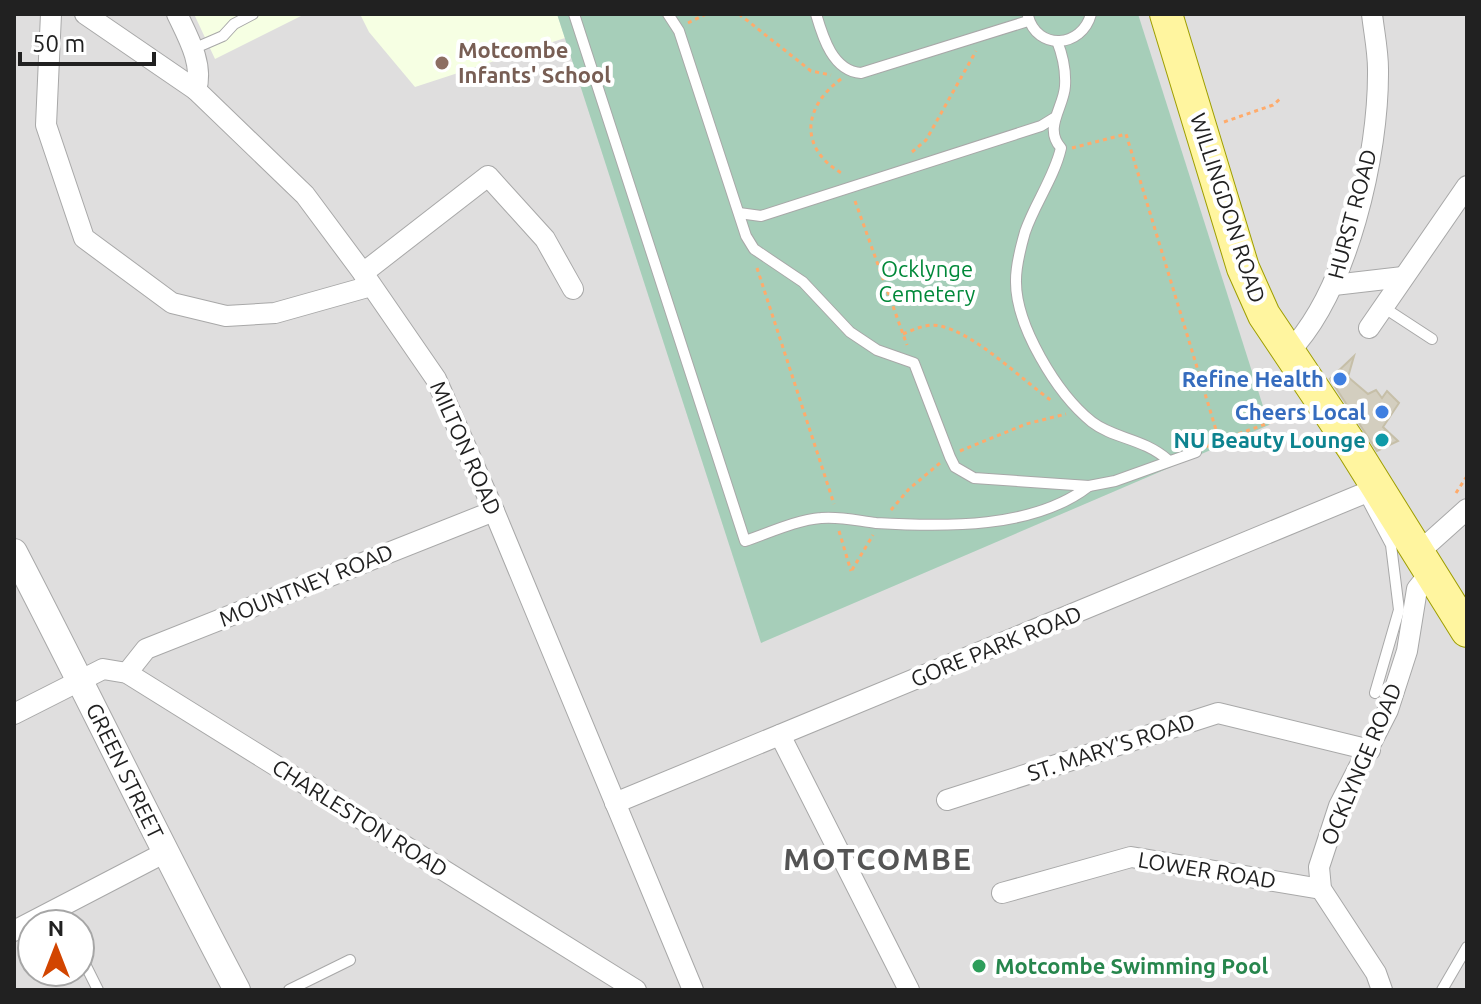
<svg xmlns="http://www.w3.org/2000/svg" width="1481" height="1004" font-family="Ubuntu,sans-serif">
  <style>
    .residential { fill: #dfdede; fill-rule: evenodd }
    .education { fill: #f6ffe3 }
    .cemetery { fill: #a6ceb9 }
    .building { fill: #d3cebf; stroke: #c6bfa8; stroke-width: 2 }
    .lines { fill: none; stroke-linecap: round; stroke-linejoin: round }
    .service-casing { stroke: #a8a8a8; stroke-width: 12 }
    .minor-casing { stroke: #a8a8a8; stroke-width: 22 }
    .tertiary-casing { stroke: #a8a8a8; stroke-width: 28 }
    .primary-casing { stroke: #9e9e00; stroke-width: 34 }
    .path { stroke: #ffab6b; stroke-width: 3; stroke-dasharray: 4 4; stroke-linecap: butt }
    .service { stroke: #fff; stroke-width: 10 }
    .minor { stroke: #fff; stroke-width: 20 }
    .tertiary { stroke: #fff; stroke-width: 26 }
    .primary { stroke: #fff59f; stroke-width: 32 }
    .education-dot { fill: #8d6e63; stroke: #fff; stroke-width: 3 }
    .shop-dot { fill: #3f7fe0; stroke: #fff; stroke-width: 3 }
    .culture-dot { fill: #0f9aa8; stroke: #fff; stroke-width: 3 }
    .leisure-dot { fill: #2e9e5b; stroke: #fff; stroke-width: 3 }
    .labels { text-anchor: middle; stroke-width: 8; stroke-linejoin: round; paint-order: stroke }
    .education-label { font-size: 22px; font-weight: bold; fill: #785e54; stroke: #fff; text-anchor: start }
    .street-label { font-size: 22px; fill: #212121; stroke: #fff }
    .park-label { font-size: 22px; fill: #018839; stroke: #fff }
    .shop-label { font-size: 22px; font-weight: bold; fill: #366cbe; stroke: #fff; text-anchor: end }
    .culture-label { font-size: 22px; font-weight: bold; fill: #0d838f; stroke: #fff; text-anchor: end }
    .leisure-label { font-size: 22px; font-weight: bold; fill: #27864d; stroke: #fff; text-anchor: start }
    .district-label { font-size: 30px; font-weight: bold; letter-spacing: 2px; fill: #545454; stroke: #fff }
  </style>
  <rect width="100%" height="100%" fill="#f2f2e7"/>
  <path class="residential" d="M14,14h1453v976h-1453zM32,924h48v48h-48z"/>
  <g class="education">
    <polygon points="194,14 305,14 215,59"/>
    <polygon points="360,14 557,14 565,38 415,87 369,32"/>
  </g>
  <polygon class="cemetery" points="557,14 1138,14 1269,425 761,643"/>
  <polygon class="building" points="1354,356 1348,377 1368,394 1376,390 1382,398 1387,391 1399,403 1383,427 1398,441 1377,451 1330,379"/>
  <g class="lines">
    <defs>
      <g id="service">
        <path d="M574,14l171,527c24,-8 51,-21 76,-23 18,-2 38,3 55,5 68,4 158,6 213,-37"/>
        <polyline points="668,14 679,31 746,236 754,249 803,282 850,332 877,350 914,363 950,457 955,467 974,478 1089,486 1115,481 1196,452"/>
        <path d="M816,14c7,24 17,57 45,59l167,-52"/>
        <path d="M1028,16c9,35 54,32 63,-2"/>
        <path d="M1057,41c6,15 9,29 8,45 -1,21 -22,42 -4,62 -7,30 -26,55 -36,84 -4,14 -9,32 -9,48 -1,45 41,114 76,142 22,17 51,16 76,38"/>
        <polyline points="193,49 223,36 234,24 253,14"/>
        <polyline points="739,213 761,216 1041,126 1054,118"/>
        <polyline points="1383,307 1432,339"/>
        <polyline points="1364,494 1391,545 1399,610 1375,693"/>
        <polyline points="57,909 65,924"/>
        <polyline points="80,954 98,990"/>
        <polyline points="289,990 350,960"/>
        <polyline points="1442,990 1467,947"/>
      </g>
      <g id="minor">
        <polyline points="51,14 46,125 84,238 172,303 226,316 275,313 371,286"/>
        <polyline points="85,14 196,90 305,195 363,273 436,379 494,511 693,990"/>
        <path d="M177,14c11,23 27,51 19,76"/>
        <polyline points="363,273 488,176 545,239 573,289"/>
        <polyline points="1334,285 1403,277"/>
        <polyline points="1369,328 1467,186"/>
        <path d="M1288,353c60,-62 91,-198 90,-284 0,-18 -4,-37 -6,-55"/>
        <polyline points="1419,552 1467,509"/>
        <polyline points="127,673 146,649 494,511"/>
        <polyline points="14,714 103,669 127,673 636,990"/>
        <polyline points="780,735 909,990"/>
        <polyline points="947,800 1218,713 1370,750"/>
        <polyline points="615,803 1377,488"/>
        <polyline points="1002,893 1131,857 1321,889"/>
        <polyline points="14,931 164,853"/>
        <polyline points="1382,990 1376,973 1321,889 1319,867 1339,806 1388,710 1407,651 1417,589 1429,574"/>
      </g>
      <path id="tertiary" d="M14,552c76,146 146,293 223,438"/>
      <polyline id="primary" points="1166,14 1243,268 1264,315 1353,448 1467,631"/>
    </defs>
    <use href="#service" class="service-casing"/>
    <use href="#minor" class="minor-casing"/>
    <use href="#tertiary" class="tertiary-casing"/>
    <use href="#primary" class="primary-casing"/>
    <g class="path">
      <polyline points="739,14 811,71 831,75"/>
      <polyline points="861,14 924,14"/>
      <polyline points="688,23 706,14"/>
      <path d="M841,79c-39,29 -42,70 2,95"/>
      <polyline points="1224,122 1273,105 1280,99"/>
      <polyline points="1072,148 1126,134 1217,433 1216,442 1206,447"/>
      <polyline points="912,152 926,140 976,51"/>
      <polyline points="855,201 907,345"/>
      <polyline points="757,268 834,504"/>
      <path d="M903,334c12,-5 24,-11 37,-8 35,7 82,54 112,75"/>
      <polyline points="1216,442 1299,412"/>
      <polyline points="960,451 1026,424 1066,414"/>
      <polyline points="1456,493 1467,476"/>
      <polyline points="891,510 909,489 940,463"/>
      <polyline points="839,531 851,571"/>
      <polyline points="852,570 873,535"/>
    </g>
    <use href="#service" class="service"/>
    <use href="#minor" class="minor"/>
    <use href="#tertiary" class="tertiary"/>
    <use href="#primary" class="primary"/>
  </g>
  <circle class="education-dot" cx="442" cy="63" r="8"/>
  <g class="shop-dot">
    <circle cx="1340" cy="379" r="8"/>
    <circle cx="1382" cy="412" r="8"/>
  </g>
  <circle class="culture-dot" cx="1382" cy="440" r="8"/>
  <circle class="leisure-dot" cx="979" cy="966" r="8"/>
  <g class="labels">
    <g class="education-label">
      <text x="458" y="58">Motcombe<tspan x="458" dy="25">Infants' School</tspan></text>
    </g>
    <g class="street-label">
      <text transform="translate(1228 208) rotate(72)" y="8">WILLINGDON ROAD</text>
      <text transform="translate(1352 214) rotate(-75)" y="8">HURST ROAD</text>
      <text transform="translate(466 448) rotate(66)" y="8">MILTON ROAD</text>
      <text transform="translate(306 585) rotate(-22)" y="8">MOUNTNEY ROAD</text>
      <text transform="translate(996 646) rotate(-22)" y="8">GORE PARK ROAD</text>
      <text transform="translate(1111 747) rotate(-18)" y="8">ST. MARY'S ROAD</text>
      <text transform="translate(1361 764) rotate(-67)" y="8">OCKLYNGE ROAD</text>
      <text transform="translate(125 771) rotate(64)" y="8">GREEN STREET</text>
      <text transform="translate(360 818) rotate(32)" y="8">CHARLESTON ROAD</text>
      <text transform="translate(1207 870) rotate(9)" y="8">LOWER ROAD</text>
    </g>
    <g class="park-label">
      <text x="927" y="277">Ocklynge<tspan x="927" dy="25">Cemetery</tspan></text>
    </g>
    <g class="shop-label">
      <text x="1324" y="387">Refine Health</text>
      <text x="1366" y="420">Cheers Local</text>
    </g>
    <g class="culture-label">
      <text x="1366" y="448">NU Beauty Lounge</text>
    </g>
    <g class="leisure-label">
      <text x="995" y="974">Motcombe Swimming Pool</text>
    </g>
    <g class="district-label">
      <text x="878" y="870">MOTCOMBE</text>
    </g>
  </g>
  <rect width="1481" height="1004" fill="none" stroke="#212121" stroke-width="32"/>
  <g transform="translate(56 948)"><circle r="38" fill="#ffffff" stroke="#a6a6a6" stroke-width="2"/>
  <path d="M0-6L14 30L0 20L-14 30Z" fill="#d24500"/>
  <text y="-12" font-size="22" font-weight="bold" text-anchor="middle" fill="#212121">N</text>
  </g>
  <path d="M20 52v12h134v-12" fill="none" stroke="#212121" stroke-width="4"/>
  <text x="32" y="52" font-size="24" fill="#212121" stroke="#ffffff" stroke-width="6" paint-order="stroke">50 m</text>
</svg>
